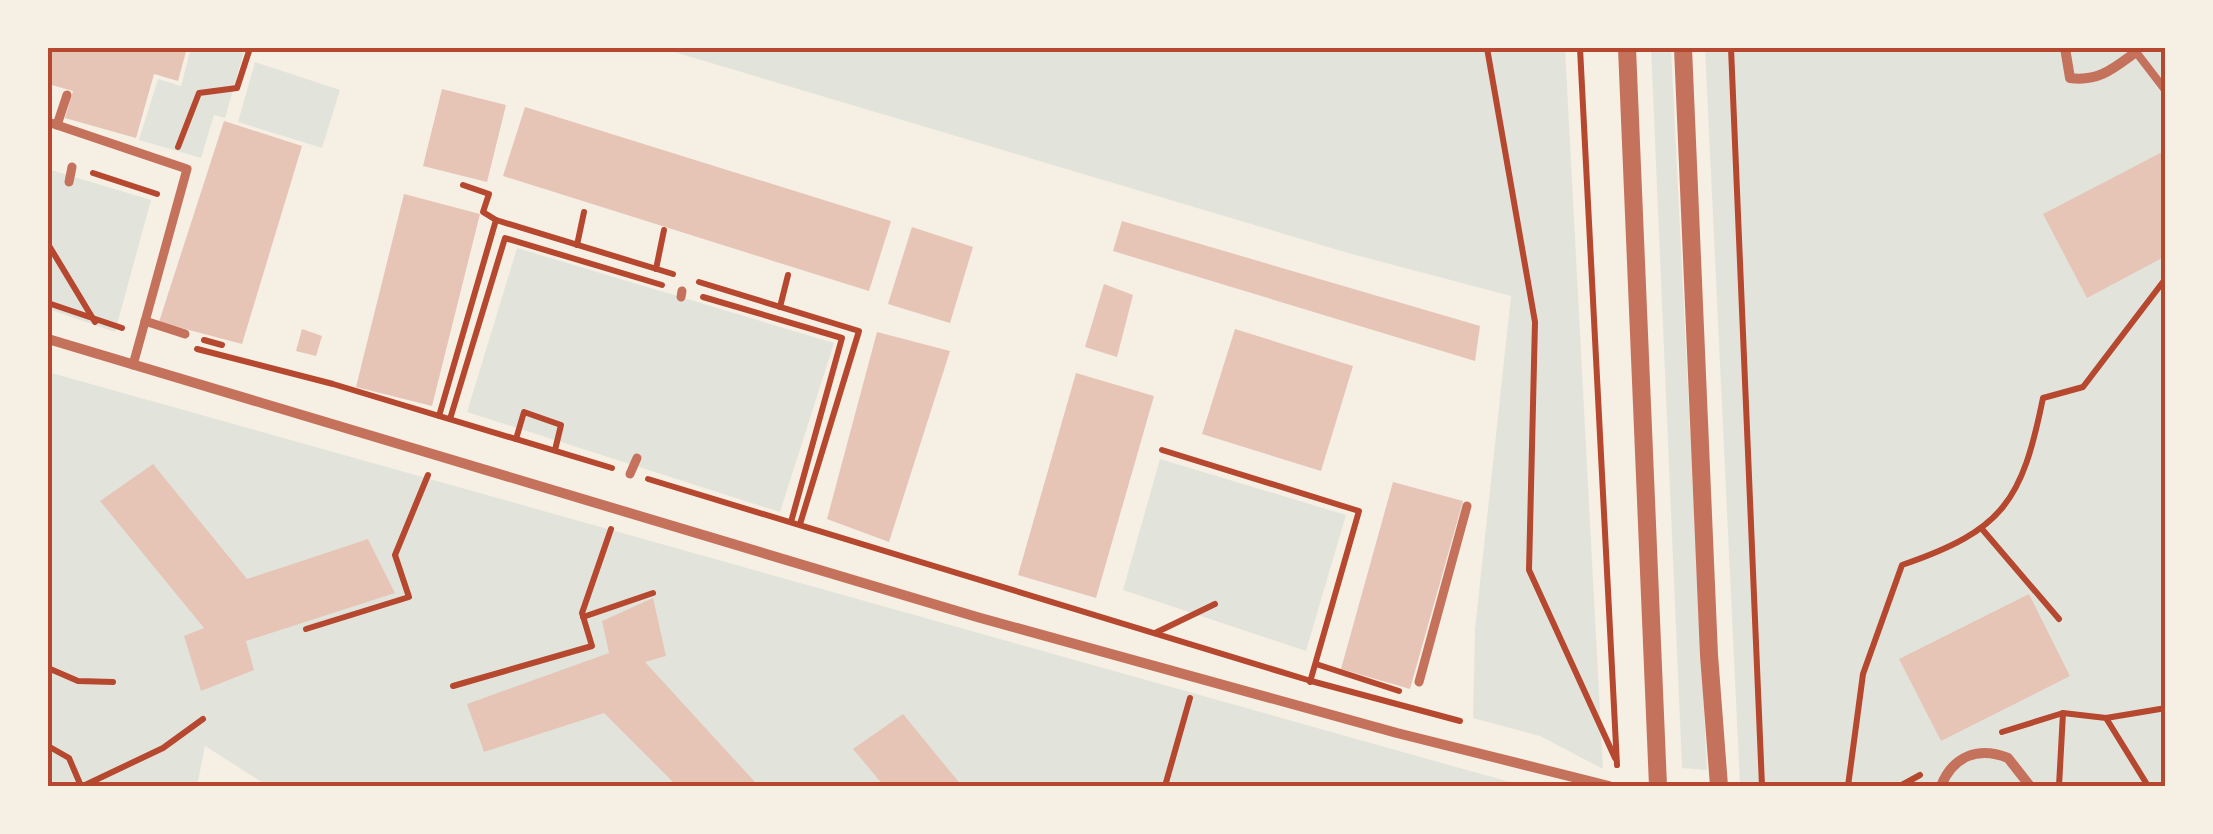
<svg xmlns="http://www.w3.org/2000/svg" width="2213" height="834" font-family="'Noto Sans',sans-serif">
  <style>
    .green { fill: #e2e4dc }
    .building { fill: #e6c5b7 }
    .lines { fill: none; stroke-linecap: round; stroke-linejoin: round }
    .path { stroke: #b5482f; stroke-width: 6 }
    .service { stroke: #c5725c; stroke-width: 8 }
    .pedestrian { stroke: #c5725c; stroke-width: 9 }
    .minor { stroke: #c5725c; stroke-width: 10 }
    .tertiary { stroke: #c5725c; stroke-width: 18 }
    .neatline { fill: none; stroke: #b5482f; stroke-width: 4 }
  </style>
  <rect width="100%" height="100%" fill="#f6efe4"/>
  <g class="green">
    <polygon points="191,48 245,48 225,118 214,115 201,158 139,140 158,79 181,86"/>
    <polygon points="661,48 1565,48 1603,769 1540,736 1473,718 1475,629 1511,296 1348,253"/>
    <polygon points="1651,48 1671,48 1707,770 1682,768"/>
    <polygon points="1705,48 2165,48 2165,786 1740,786"/>
    <polygon points="255,62 340,90 322,148 238,122"/>
    <polygon points="48,169 151,200 115,332 48,309"/>
    <polygon points="517,248 834,343 780,512 467,412"/>
    <polygon points="48,372 1524,786 268,786 205,746 197,786 48,786"/>
    <polygon points="1160,459 1346,515 1306,651 1123,590"/>
  </g>
  <g class="building">
    <polygon points="48,48 187,48 178,81 154,74 136,138 65,118 73,91 48,84"/>
    <polygon points="442,89 506,105 487,182 423,166"/>
    <polygon points="525,107 891,221 869,291 503,176"/>
    <polygon points="224,121 302,146 242,344 159,322"/>
    <polygon points="2166,150 2166,256 2087,298 2043,214"/>
    <polygon points="404,194 480,214 432,406 356,387"/>
    <polygon points="1122,221 1480,326 1475,361 1113,251"/>
    <polygon points="912,227 973,247 950,323 888,304"/>
    <polygon points="1104,284 1133,295 1117,357 1085,347"/>
    <polygon points="302,329 322,336 316,356 296,351"/>
    <polygon points="1235,329 1353,366 1321,471 1202,434"/>
    <polygon points="877,332 950,351 889,542 827,519"/>
    <polygon points="1076,373 1154,396 1096,598 1018,575"/>
    <polygon points="153,464 247,579 368,539 395,593 246,641 254,670 201,691 184,636 204,628 100,501"/>
    <polygon points="1393,482 1463,501 1410,689 1341,669"/>
    <polygon points="2029,594 2070,676 1941,741 1899,659"/>
    <polygon points="653,598 666,656 645,662 755,782 749,786 677,786 604,713 484,752 467,704 609,653 602,621"/>
    <polygon points="903,714 962,786 884,786 853,749"/>
  </g>
  <g class="lines">
    <g class="path">
      <polyline points="1487,48 1535,322 1529,570 1615,758"/>
      <polyline points="1580,48 1617,765"/>
      <polyline points="1731,48 1762,786"/>
      <polyline points="178,147 199,93 237,88 250,48"/>
      <polyline points="93,173 157,194"/>
      <polyline points="463,185 489,194 483,212 496,220"/>
      <polyline points="48,244 95,322"/>
      <polyline points="577,245 584,212"/>
      <polyline points="656,269 664,230"/>
      <polyline points="699,282 859,331 800,524"/>
      <polyline points="703,297 842,338 791,522"/>
      <polyline points="48,303 122,328"/>
      <polyline points="780,307 788,275"/>
      <polyline points="204,340 222,345"/>
      <polyline points="197,349 333,384 612,468"/>
      <polyline points="439,416 496,220 673,274"/>
      <polyline points="450,419 505,238 662,285"/>
      <polyline points="516,439 524,412 561,425 555,450"/>
      <polyline points="1162,450 1359,511 1310,682"/>
      <polyline points="648,479 1311,681 1460,721"/>
      <polyline points="1982,529 2059,619"/>
      <polyline points="48,555 48,624"/>
      <polyline points="583,617 653,593"/>
      <polyline points="306,629 409,597 395,555 428,475"/>
      <polyline points="1155,633 1215,604"/>
      <polyline points="1316,664 1399,691"/>
      <polyline points="48,668 78,681 113,682"/>
      <polyline points="453,686 592,646 582,613 611,529"/>
      <polyline points="2106,718 2148,786"/>
      <polyline points="2002,732 2063,713 2106,718 2166,708"/>
      <polyline points="48,746 69,758 81,786"/>
      <polyline points="83,786 163,748 203,719"/>
      <polyline points="1165,786 1190,698"/>
      <path d="M1848,786l15,-112 39,-109c102,-35 120,-64 141,-167l40,-11 83,-109"/>
      <polyline points="1900,786 1920,775"/>
      <polyline points="2059,786 2063,713"/>
    </g>
    <polyline class="service" points="2136,52 2166,91"/>
    <g class="pedestrian">
      <polyline points="48,122 187,169 133,365"/>
      <polyline points="57,125 67,95"/>
      <polyline points="69,182 72,167"/>
      <polyline points="681,297 682,291"/>
      <polyline points="145,321 185,334"/>
      <polyline points="630,474 637,458"/>
      <polyline points="1419,682 1467,506"/>
    </g>
    <g class="minor">
      <path d="M2065,48l5,30c29,4 44,-10 66,-26l-3,-4"/>
      <polyline points="48,339 977,617 1397,733 1609,786"/>
      <path d="M1941,786c12,-30 37,-40 67,-28l22,28"/>
    </g>
    <g class="tertiary">
      <polyline points="1627,48 1658,786"/>
      <polyline points="1683,48 1709,655 1719,786"/>
    </g>
  </g>
  <rect width="2213" height="834" fill="none" stroke="#f6efe4" stroke-width="100"/>
  <rect x="50" y="50" width="2113" height="734" class="neatline"/>
</svg>
